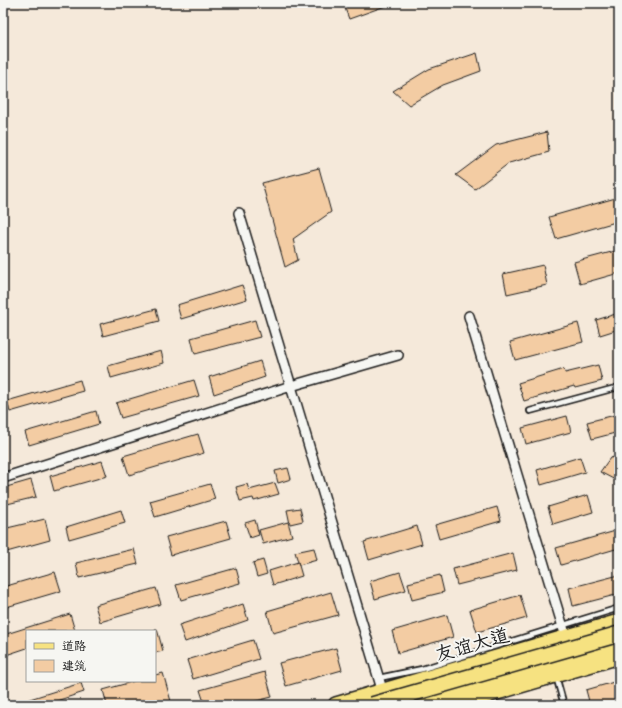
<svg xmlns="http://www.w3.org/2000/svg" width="622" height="708" font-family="Caveat,'LXGW WenKai TC',sans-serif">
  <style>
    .building { fill: #f3cca3; stroke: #1c1c1c }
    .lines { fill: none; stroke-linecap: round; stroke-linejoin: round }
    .lane-casing { stroke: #1c1c1c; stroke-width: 8 }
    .street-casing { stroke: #1c1c1c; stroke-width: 12 }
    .primary-casing { stroke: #1c1c1c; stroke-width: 18 }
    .lane { stroke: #f6f6f2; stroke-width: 4.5 }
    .street { stroke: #f6f6f2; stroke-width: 9 }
    .primary { stroke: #f6e281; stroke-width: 15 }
    .primary-bridge-casing { stroke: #1c1c1c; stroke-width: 18; stroke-linecap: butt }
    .primary-bridge { stroke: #f6e281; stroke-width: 15 }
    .labels { text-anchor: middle; stroke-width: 4; stroke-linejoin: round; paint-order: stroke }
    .street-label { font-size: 19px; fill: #1c1c1c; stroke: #f6f6f2 }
  </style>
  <rect width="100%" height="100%" fill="#f5e9da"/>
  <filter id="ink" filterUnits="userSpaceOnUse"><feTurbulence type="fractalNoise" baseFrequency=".025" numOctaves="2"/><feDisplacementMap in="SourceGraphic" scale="8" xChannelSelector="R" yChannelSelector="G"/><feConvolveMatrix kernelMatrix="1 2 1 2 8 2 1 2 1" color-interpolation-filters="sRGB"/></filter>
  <g filter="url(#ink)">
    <g class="building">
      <polygon points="343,3 391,3 391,4 349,19"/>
      <polygon points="477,53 481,71 443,85 409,105 393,91 429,69"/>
      <polygon points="547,132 549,152 509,163 475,189 456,175 496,145"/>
      <polygon points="319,168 331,212 293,239 298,260 285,267 262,183"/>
      <polygon points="619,197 619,221 556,239 549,217"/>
      <polygon points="619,250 619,273 580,284 574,262"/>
      <polygon points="543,265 547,285 507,294 503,274"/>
      <polygon points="242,285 247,299 181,319 177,305"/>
      <polygon points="156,309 159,321 103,336 100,324"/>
      <polygon points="619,313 619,329 600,335 596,320"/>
      <polygon points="255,320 260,337 195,354 191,338"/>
      <polygon points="578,323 583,342 515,360 510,342"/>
      <polygon points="161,351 164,363 111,378 108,366"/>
      <polygon points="260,361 265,377 214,394 209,377"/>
      <polygon points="598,365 602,381 575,388 574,386 524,401 518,383 564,369 565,373"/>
      <polygon points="80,380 83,391 10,412 7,401"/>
      <polygon points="194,380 199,396 121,418 116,403"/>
      <polygon points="96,411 99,424 29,445 25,432"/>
      <polygon points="619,414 619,432 592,439 587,422"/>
      <polygon points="567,416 571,432 526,444 522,428"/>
      <polygon points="198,434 204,453 129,475 123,456"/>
      <polygon points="619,456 619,482 600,472 610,458"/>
      <polygon points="580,457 585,472 541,485 537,470"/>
      <polygon points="102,461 107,476 54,491 50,476"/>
      <polygon points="288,468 291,479 278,483 275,471"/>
      <polygon points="31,480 36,497 3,505 3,488"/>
      <polygon points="275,483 279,494 254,501 253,498 240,501 236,487 247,484 249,490"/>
      <polygon points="210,484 215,499 155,517 150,501"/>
      <polygon points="588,495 593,512 553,524 548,507"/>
      <polygon points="497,507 501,521 439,539 435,525"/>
      <polygon points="300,508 303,521 290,524 287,510"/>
      <polygon points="121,510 125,523 69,539 66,527"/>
      <polygon points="45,519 50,540 3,553 3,529"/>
      <polygon points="255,520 259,535 250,538 245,523"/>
      <polygon points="226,521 231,538 171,555 166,537"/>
      <polygon points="288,522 292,536 263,544 259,530"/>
      <polygon points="417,526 422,544 369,560 364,542"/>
      <polygon points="619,530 619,548 561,565 556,548"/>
      <polygon points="314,548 317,560 299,565 295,552"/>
      <polygon points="134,549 138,564 79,578 76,563"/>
      <polygon points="513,553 517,570 457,585 453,569"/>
      <polygon points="263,560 267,574 257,577 253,563"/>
      <polygon points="298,562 302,576 273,585 269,571"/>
      <polygon points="236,568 240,583 181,600 176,585"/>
      <polygon points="55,572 61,591 3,608 3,587"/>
      <polygon points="400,572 406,590 375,599 370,581"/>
      <polygon points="440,575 444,592 412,600 408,583"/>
      <polygon points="619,575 619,594 573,606 569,588"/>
      <polygon points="156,588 161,604 100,622 95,605"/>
      <polygon points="331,592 338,615 273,633 267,611"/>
      <polygon points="520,595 527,618 477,632 470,610"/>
      <polygon points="243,604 248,620 185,642 179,625"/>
      <polygon points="70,614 75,631 27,631 27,648 3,656 3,635"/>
      <polygon points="447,615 453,637 398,653 392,631"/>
      <polygon points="155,629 157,629 163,651 155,653"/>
      <polygon points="253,640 259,659 193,679 187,660"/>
      <polygon points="336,648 342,670 286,686 279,663"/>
      <polygon points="265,672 272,697 241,705 205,705 200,690"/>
      <polygon points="163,673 172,705 107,705 103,690 135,681 155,681 155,675"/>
      <polygon points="614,682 619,705 590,705 586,690"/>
      <polygon points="81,683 84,692 44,705 18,705 17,703"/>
    </g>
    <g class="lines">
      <defs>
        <g id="lane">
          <polyline points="530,411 619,387"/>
          <polyline points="556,676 564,705"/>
          <polyline points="379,678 422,669 619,608"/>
        </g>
        <g id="street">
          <polyline points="239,213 384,696"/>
          <polyline points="469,316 566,637"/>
          <polyline points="3,478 291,386 398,355"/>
        </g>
        <g id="primary">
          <polyline points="336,705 619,622"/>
          <polyline points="413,705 619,644"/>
          <polyline points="453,705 619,656"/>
        </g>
      </defs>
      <use href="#lane" class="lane-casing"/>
      <use href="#street" class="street-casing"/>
      <use href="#primary" class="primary-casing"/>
      <use href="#lane" class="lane"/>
      <use href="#street" class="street"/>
      <use href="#primary" class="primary"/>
      <defs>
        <polyline id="primary-bridge" points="372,705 619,634"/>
      </defs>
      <use href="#primary-bridge" class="primary-bridge-casing"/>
      <use href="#primary-bridge" class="primary-bridge"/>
    </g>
  </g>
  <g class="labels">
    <g class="street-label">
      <text transform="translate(472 644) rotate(-16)" y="7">友谊大道</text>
    </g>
  </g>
  <rect width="622" height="708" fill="none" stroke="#f6f6f2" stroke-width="16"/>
  <rect x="8" y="8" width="606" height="692" fill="none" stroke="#1c1c1c" stroke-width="1.5" filter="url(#ink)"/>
  <rect x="26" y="630" width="130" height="52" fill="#f6f6f2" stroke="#9f9f9c"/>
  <rect x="34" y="643" width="20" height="6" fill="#f6e281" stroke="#9f9f9c"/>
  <text x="62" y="650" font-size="12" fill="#1c1c1c">道路</text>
  <rect x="34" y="660" width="20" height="12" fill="#f3cca3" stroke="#9f9f9c"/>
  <text x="62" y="670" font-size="12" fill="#1c1c1c">建筑</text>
</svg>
